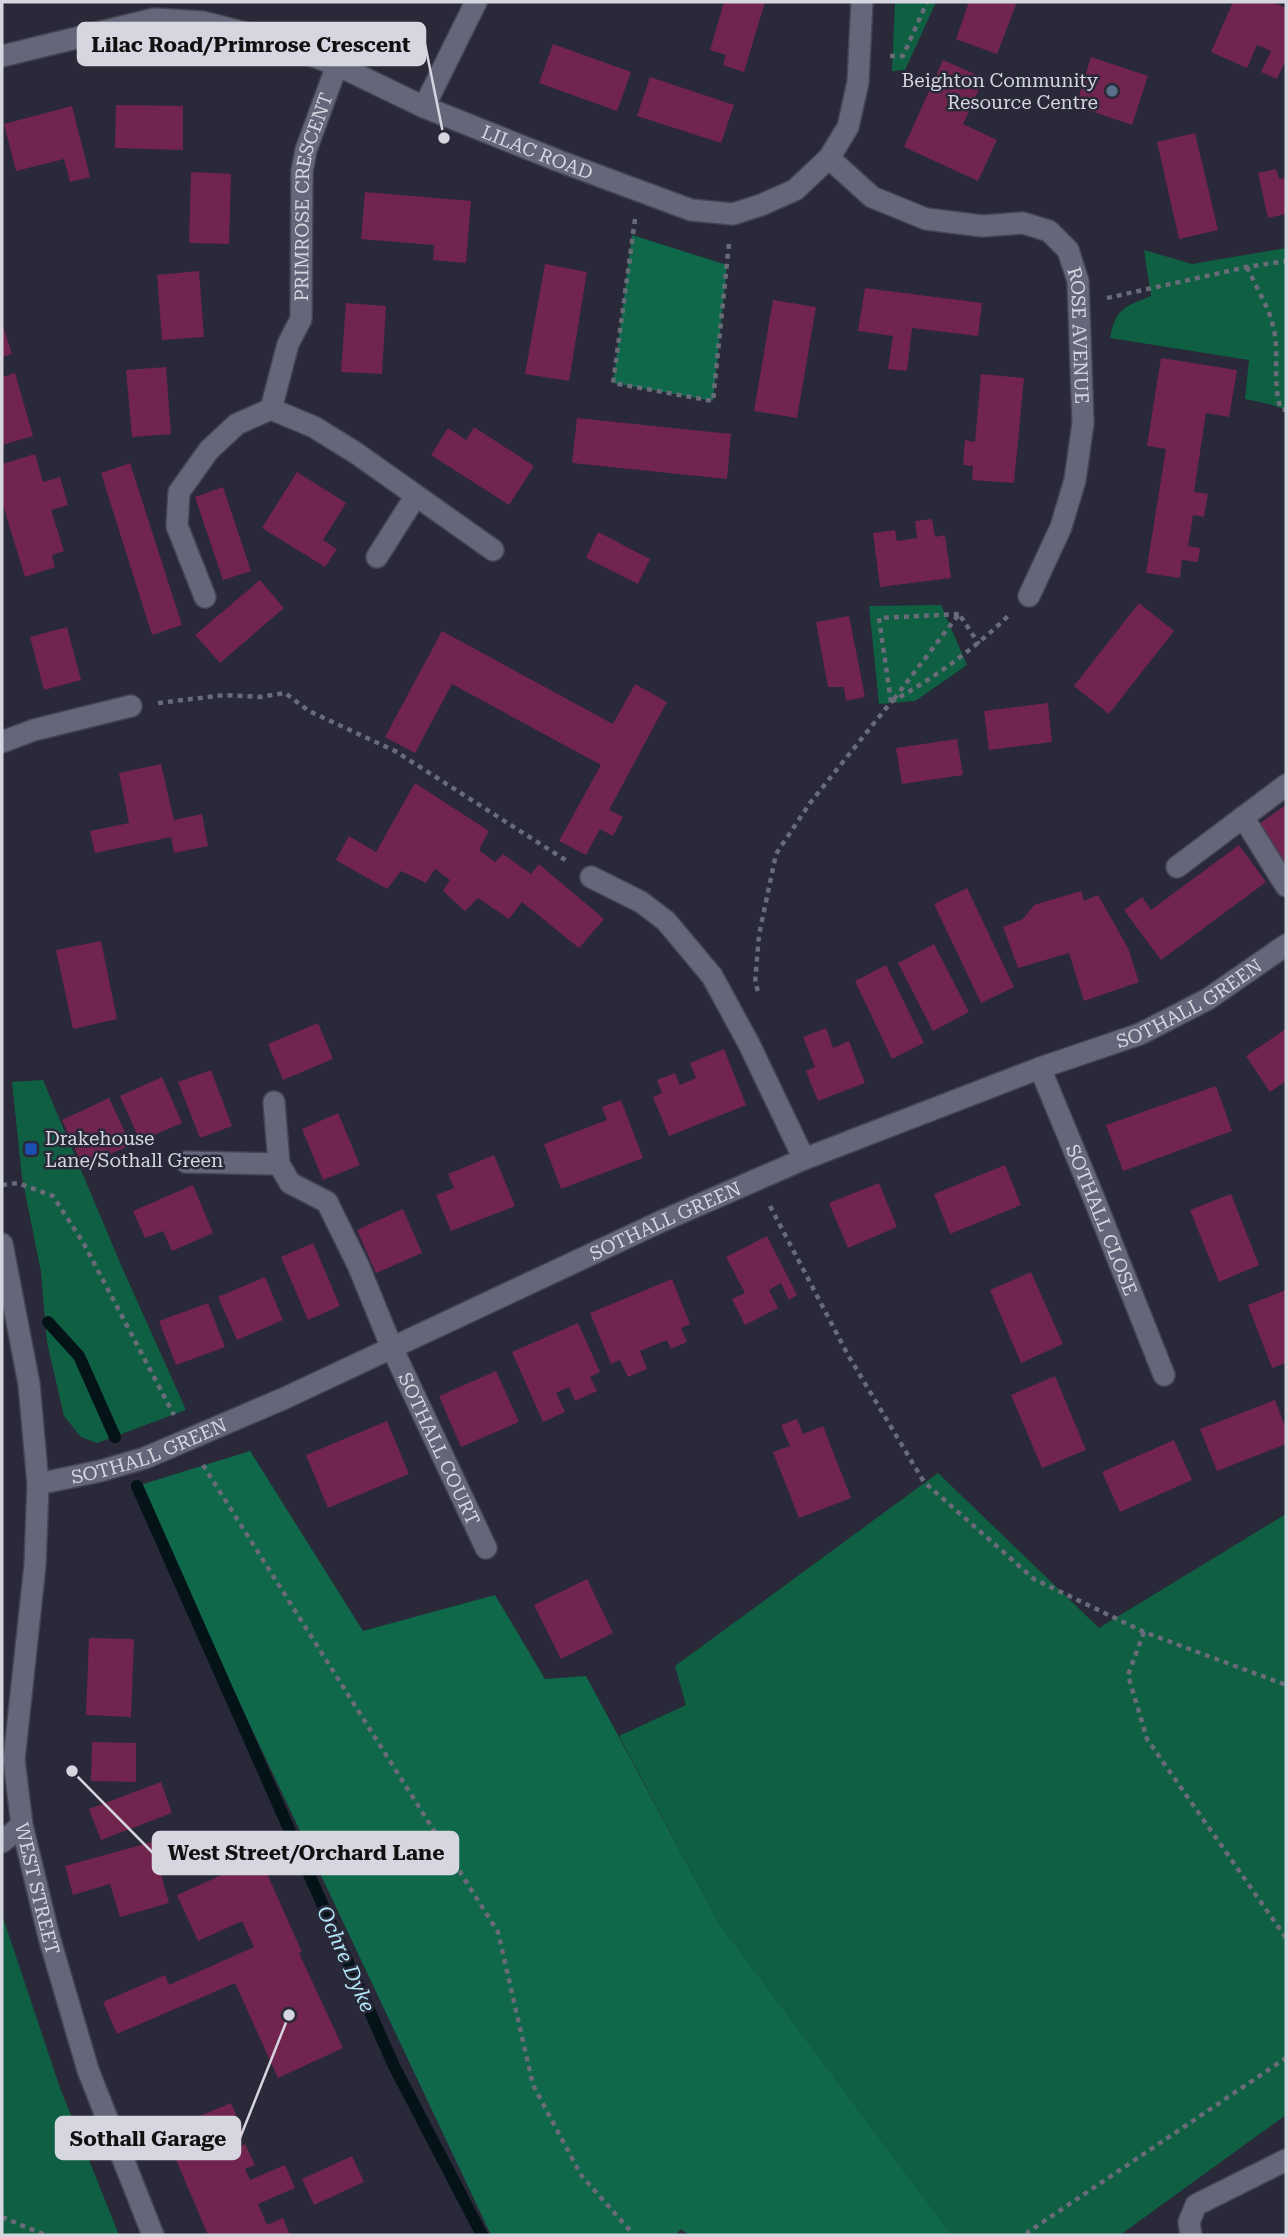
<svg xmlns="http://www.w3.org/2000/svg" width="1288" height="2237" font-family="'Roboto Serif',serif">
  <style>
    .green { fill: #0f6043 }
    .forest { fill: #0e6849 }
    .lines { fill: none; stroke-linecap: round; stroke-linejoin: round }
    .stream { stroke: #041318; stroke-width: 12 }
    .building { fill: #71244d }
    .minor-casing { stroke: #454452; stroke-width: 24 }
    .path { stroke: #6a6b78; stroke-width: 4.5; stroke-dasharray: 5 5; stroke-linecap: butt }
    .minor { stroke: #656679; stroke-width: 21 }
    .service-dot { fill: #5c6f8a; stroke: #292939; stroke-width: 2.5 }
    .transit-dot { fill: #1a4fb4; stroke: #292939; stroke-width: 2.5 }
    .labels { text-anchor: middle; stroke-width: 5; stroke-linejoin: round; paint-order: stroke }
    .poi-label { font-size: 19px; fill: #d5d6e0; stroke: #292939; text-anchor: end }
    .street-label { font-size: 19px; fill: #d5d6e0; stroke: #292939 }
    .water-label { font-size: 21px; font-style: italic; fill: #b4e9fa; stroke: #292939 }
    .leader { fill: none; stroke: #d5d6e0; stroke-width: 2.5 }
    .callout-dot { fill: #d5d6e0; stroke: #292939; stroke-width: 2.5 }
    .callout { fill: #d5d6e0; stroke: #d5d6e0; stroke-width: 2.5 }
    .callout-label { font-size: 21px; text-anchor: middle; font-weight: bold; fill: #111 }
  </style>
  <rect width="100%" height="100%" fill="#292939"/>
  <g class="green">
    <polygon points="895,2 936,2 905,70 892,71"/>
    <path d="M1286,248v162l-17,-6 -24,-5 4,-39 -139,-22c6,-31 15,-31 41,-42l-7,-46 48,14z"/>
    <polygon points="941,605 967,665 915,701 879,704 869,606"/>
    <polygon points="43,1080 121,1265 186,1410 97,1443 81,1437 64,1416 47,1342 41,1272 22,1177 12,1082"/>
    <polygon points="938,1473 1099,1628 1286,1514 1286,2115 1120,2235 952,2235 719,1923 619,1736 686,1705 675,1666"/>
    <polygon points="2,1915 60,2088 119,2235 2,2235"/>
  </g>
  <g class="forest">
    <polygon points="632,235 727,265 713,401 613,383"/>
    <polygon points="250,1451 363,1631 495,1595 545,1679 586,1676 719,1923 952,2235 689,2235 681,2229 675,2235 491,2235 137,1486"/>
  </g>
  <g class="lines">
    <g class="stream">
      <polyline points="48,1322 79,1356 115,1437"/>
      <polyline points="137,1486 394,2066 482,2235"/>
    </g>
  </g>
  <g class="building">
    <polygon points="724,2 765,2 744,72 723,65 726,55 710,50"/>
    <polygon points="969,2 1017,2 997,54 956,39"/>
    <polygon points="1233,2 1271,2 1286,8 1286,59 1277,79 1261,72 1271,51 1257,45 1247,68 1211,52"/>
    <polygon points="553,44 631,72 617,111 539,83"/>
    <polygon points="1091,57 1148,76 1132,125 1076,106"/>
    <polygon points="943,60 984,78 963,124 997,140 978,181 904,147"/>
    <polygon points="650,77 734,105 721,143 637,116"/>
    <polygon points="116,105 183,106 183,150 115,148"/>
    <polygon points="72,106 90,177 70,182 64,159 16,171 4,124"/>
    <polygon points="1195,133 1218,230 1179,239 1157,142"/>
    <polygon points="1276,169 1279,179 1286,178 1286,214 1268,218 1258,173"/>
    <polygon points="191,172 231,174 229,244 189,243"/>
    <polygon points="365,192 471,201 466,263 433,260 434,245 361,239"/>
    <polygon points="545,264 587,272 569,381 525,374"/>
    <polygon points="199,271 204,337 162,340 157,275"/>
    <polygon points="865,288 982,303 978,336 912,328 907,371 888,369 893,336 858,331"/>
    <polygon points="773,300 816,307 797,418 754,411"/>
    <polygon points="346,303 386,306 382,374 341,372"/>
    <polygon points="2,323 12,354 2,357"/>
    <polygon points="1161,358 1237,370 1229,417 1206,413 1194,492 1208,494 1204,517 1193,515 1188,546 1200,548 1198,562 1182,560 1180,578 1146,573 1166,449 1147,446"/>
    <polygon points="166,367 171,434 132,437 126,370"/>
    <polygon points="15,373 33,436 2,445 2,377"/>
    <polygon points="981,374 1024,378 1014,483 972,480 973,466 963,465 965,440 975,442"/>
    <polygon points="577,418 731,434 727,479 572,463"/>
    <polygon points="474,427 534,466 509,505 431,455 448,428 466,440"/>
    <polygon points="35,454 43,482 60,477 68,505 51,510 64,551 52,555 55,567 25,577 2,502 2,464"/>
    <polygon points="130,463 182,625 152,635 101,473"/>
    <polygon points="297,472 346,503 323,540 337,549 325,567 262,528"/>
    <polygon points="223,487 251,571 223,580 195,497"/>
    <polygon points="932,519 935,537 945,535 951,578 880,587 873,533 895,530 897,541 917,538 915,521"/>
    <polygon points="598,532 650,559 638,584 586,558"/>
    <polygon points="260,580 284,608 220,663 195,635"/>
    <polygon points="1139,603 1174,631 1109,714 1074,686"/>
    <polygon points="849,616 865,697 846,701 844,687 828,687 816,622"/>
    <polygon points="67,627 81,680 44,690 30,637"/>
    <polygon points="442,631 613,724 635,684 667,702 609,810 623,817 613,836 600,829 586,855 559,841 601,765 452,684 415,753 385,737"/>
    <polygon points="1048,703 1052,742 989,750 984,711"/>
    <polygon points="957,739 963,775 902,784 896,748"/>
    <polygon points="161,764 174,820 202,814 208,846 174,853 171,837 95,853 90,831 129,823 119,773"/>
    <polygon points="415,783 489,831 479,850 495,862 503,854 531,874 539,864 604,919 579,948 522,902 509,919 478,898 465,911 443,891 450,880 435,869 426,883 401,871 387,889 336,860 349,836 376,852"/>
    <polygon points="1286,805 1286,864 1259,824"/>
    <polygon points="1239,845 1266,882 1161,960 1124,910 1142,897 1151,910"/>
    <polygon points="967,888 1014,987 981,1003 934,904"/>
    <polygon points="1081,891 1084,901 1098,895 1128,948 1139,982 1084,1001 1069,953 1018,968 1003,927 1023,919 1034,905"/>
    <polygon points="101,941 117,1019 73,1029 56,950"/>
    <polygon points="934,944 969,1012 933,1031 898,963"/>
    <polygon points="886,965 924,1043 892,1059 855,981"/>
    <polygon points="318,1023 333,1059 283,1080 268,1044"/>
    <polygon points="826,1028 833,1048 849,1041 865,1083 818,1101 806,1071 815,1067 803,1037"/>
    <polygon points="1286,1029 1286,1081 1270,1092 1246,1056"/>
    <polygon points="724,1049 746,1105 669,1136 653,1097 662,1093 657,1080 675,1073 680,1085 696,1078 690,1063"/>
    <polygon points="211,1070 232,1126 200,1138 178,1082"/>
    <polygon points="162,1077 182,1123 140,1141 120,1096"/>
    <polygon points="1216,1086 1232,1131 1123,1171 1106,1125"/>
    <polygon points="109,1098 131,1145 83,1166 62,1120"/>
    <polygon points="621,1100 643,1158 561,1189 544,1144 607,1120 602,1107"/>
    <polygon points="338,1113 360,1165 323,1180 302,1129"/>
    <polygon points="494,1155 515,1206 451,1231 436,1195 454,1188 448,1174"/>
    <polygon points="1005,1165 1021,1205 950,1234 934,1194"/>
    <polygon points="879,1183 897,1227 848,1248 829,1203"/>
    <polygon points="193,1185 213,1233 172,1251 163,1231 145,1238 133,1211"/>
    <polygon points="1231,1194 1259,1265 1219,1282 1190,1210"/>
    <polygon points="403,1209 422,1253 376,1273 357,1230"/>
    <polygon points="767,1236 797,1295 789,1300 781,1283 769,1290 778,1308 745,1325 732,1299 745,1293 726,1257"/>
    <polygon points="313,1243 340,1306 308,1320 281,1257"/>
    <polygon points="1031,1272 1063,1344 1021,1363 990,1290"/>
    <polygon points="265,1277 283,1320 237,1340 218,1297"/>
    <polygon points="672,1279 690,1324 681,1328 687,1342 671,1349 667,1340 640,1351 647,1369 628,1377 620,1360 611,1364 590,1313"/>
    <polygon points="1286,1290 1286,1363 1272,1368 1248,1305"/>
    <polygon points="208,1303 225,1347 176,1365 159,1321"/>
    <polygon points="578,1323 600,1372 590,1377 597,1391 575,1401 569,1387 556,1393 565,1412 543,1422 512,1352"/>
    <polygon points="496,1371 519,1422 461,1447 439,1396"/>
    <polygon points="1055,1376 1086,1450 1042,1468 1011,1395"/>
    <polygon points="1275,1400 1286,1429 1286,1444 1217,1471 1200,1429"/>
    <polygon points="797,1419 803,1434 823,1426 851,1498 799,1518 773,1452 790,1446 781,1425"/>
    <polygon points="387,1421 409,1474 328,1508 306,1455"/>
    <polygon points="1174,1440 1192,1480 1120,1512 1102,1472"/>
    <polygon points="587,1579 613,1633 561,1659 534,1605"/>
    <polygon points="89,1638 134,1639 131,1717 86,1715"/>
    <polygon points="92,1742 136,1743 136,1782 91,1781"/>
    <polygon points="161,1782 172,1813 101,1840 89,1809"/>
    <polygon points="152,1842 169,1903 120,1917 110,1884 73,1895 65,1866"/>
    <polygon points="260,1858 302,1952 299,1953 343,2048 278,2078 235,1983 117,2034 103,2002 165,1975 169,1985 254,1947 242,1921 198,1941 177,1895"/>
    <polygon points="231,2103 244,2134 231,2139 235,2149 245,2144 255,2165 245,2169 250,2180 285,2165 295,2188 258,2204 267,2225 283,2218 290,2235 208,2235 164,2131"/>
    <polygon points="352,2156 364,2182 314,2205 302,2179"/>
  </g>
  <g class="lines">
    <defs>
      <g id="minor">
        <path id="s1" d="M2,56l152,-37 49,3 58,15 76,28 87,42 135,54 132,49 42,4 28,-9 34,-15 34,-32 19,-31 10,-45 4,-80"/>
        <polyline points="424,107 476,2"/>
        <path id="s2" d="M829,158l43,39 54,22 56,7 41,-3 26,8 19,19 10,31 5,142 -8,57 -14,47 -32,69"/>
        <path id="s3" d="M271,409l17,-65 13,-25 1,-148 4,-21 31,-85"/>
        <polyline points="377,557 415,497"/>
        <polyline points="205,597 177,526 179,492 209,450 237,424 271,409 314,427 356,453 493,550"/>
        <polyline points="2,742 34,730 131,706"/>
        <polyline points="1243,817 1286,886"/>
        <polyline points="1177,867 1286,785"/>
        <polyline points="591,877 641,902 666,921 712,976 749,1044 804,1159"/>
        <path id="s4" d="M1040,1068l53,128 71,179"/>
        <path id="s5" d="M274,1102l5,62 11,19 37,19 31,63 34,83 94,200"/>
        <polyline points="186,1162 279,1164"/>
        <path id="s6" d="M2,1244l27,140 9,100 -3,81 -21,195 8,65 27,112 39,133 65,165"/>
        <path id="s7" d="M38,1484l62,-13 45,-13 140,-60 377,-177 142,-62 236,-91 100,-34 68,-35 78,-54"/>
        <polyline points="2,1842 22,1825"/>
        <polyline points="1191,2235 1189,2222 1196,2205 1286,2160"/>
      </g>
    </defs>
    <use href="#minor" class="minor-casing"/>
    <g class="path">
      <polyline points="890,56 903,56 927,2"/>
      <polyline points="635,219 613,383 713,401 729,243"/>
      <path d="M1247,267c8,18 20,37 25,55 9,29 -1,59 9,87l5,1"/>
      <polyline points="1107,298 1247,267 1286,261"/>
      <polyline points="894,699 959,614 979,644"/>
      <path d="M891,702c43,-24 82,-52 117,-86"/>
      <polyline points="158,703 225,695 259,697 285,693 309,711 395,751 567,861"/>
      <polyline points="758,991 755,983 759,935 776,854 810,803 891,702 879,618 959,614"/>
      <polyline points="2,1185 18,1183 53,1196 84,1244 174,1415"/>
      <polyline points="770,1206 848,1355 924,1482 1034,1579 1144,1632 1286,1685"/>
      <polyline points="203,1465 498,1932 533,2085 581,2175 634,2235"/>
      <polyline points="1144,1632 1128,1675 1147,1739 1286,1938"/>
      <polyline points="2,2217 45,2235"/>
      <polyline points="1028,2235 1028,2232 1286,2058"/>
    </g>
    <use href="#minor" class="minor"/>
  </g>
  <circle class="service-dot" cx="1112" cy="91" r="7"/>
  <rect class="transit-dot" x="24" y="1142" width="14" height="14" rx="3.5"/>
  <g class="labels">
    <g class="poi-label">
      <text x="1098" y="87">Beighton Community<tspan x="1098" dy="22">Resource Centre</tspan></text>
      <text x="45" y="1145" text-anchor="start">Drakehouse<tspan x="45" dy="22">Lane/Sothall Green</tspan></text>
    </g>
    <g class="street-label">
      <text dy="7" stroke="none"><textPath href="#s1" startOffset="565">LILAC ROAD</textPath></text>
      <text dy="7" stroke="none"><textPath href="#s3" startOffset="219">PRIMROSE CRESCENT</textPath></text>
      <text dy="7" stroke="none"><textPath href="#s2" startOffset="355">ROSE AVENUE</textPath></text>
      <text dy="7" stroke="none"><textPath href="#s7" startOffset="1250">SOTHALL GREEN</textPath></text>
      <text dy="7" stroke="none"><textPath href="#s7" startOffset="682">SOTHALL GREEN</textPath></text>
      <text dy="7" stroke="none"><textPath href="#s4" startOffset="164">SOTHALL CLOSE</textPath></text>
      <text dy="7" stroke="none"><textPath href="#s5" startOffset="397">SOTHALL COURT</textPath></text>
      <text dy="7" stroke="none"><textPath href="#s7" startOffset="116">SOTHALL GREEN</textPath></text>
      <text dy="7" stroke="none"><textPath href="#s6" startOffset="651">WEST STREET</textPath></text>
    </g>
    <g class="water-label">
      <text transform="translate(346 1959) rotate(66)" y="7">Ochre Dyke</text>
    </g>
  </g>
  <path class="leader" d="M444 138L425 44M72 1771L153 1853M289 2015L240 2138"/>
  <g class="callout-dot">
    <circle cx="444" cy="138" r="7"/>
    <circle cx="72" cy="1771" r="7"/>
    <circle cx="289" cy="2015" r="7"/>
  </g>
  <g class="callout">
    <rect x="78" y="23" width="347" height="42" rx="7"/>
    <rect x="153" y="1832" width="305" height="42" rx="7"/>
    <rect x="56" y="2117" width="184" height="42" rx="7"/>
  </g>
  <g class="callout-label">
    <text x="251" y="52">Lilac Road/Primrose Crescent</text>
    <text x="306" y="1860">West Street/Orchard Lane</text>
    <text x="148" y="2146">Sothall Garage</text>
  </g>
  <rect width="1288" height="2237" fill="none" stroke="#d5d6e0" stroke-width="7"/>
</svg>
